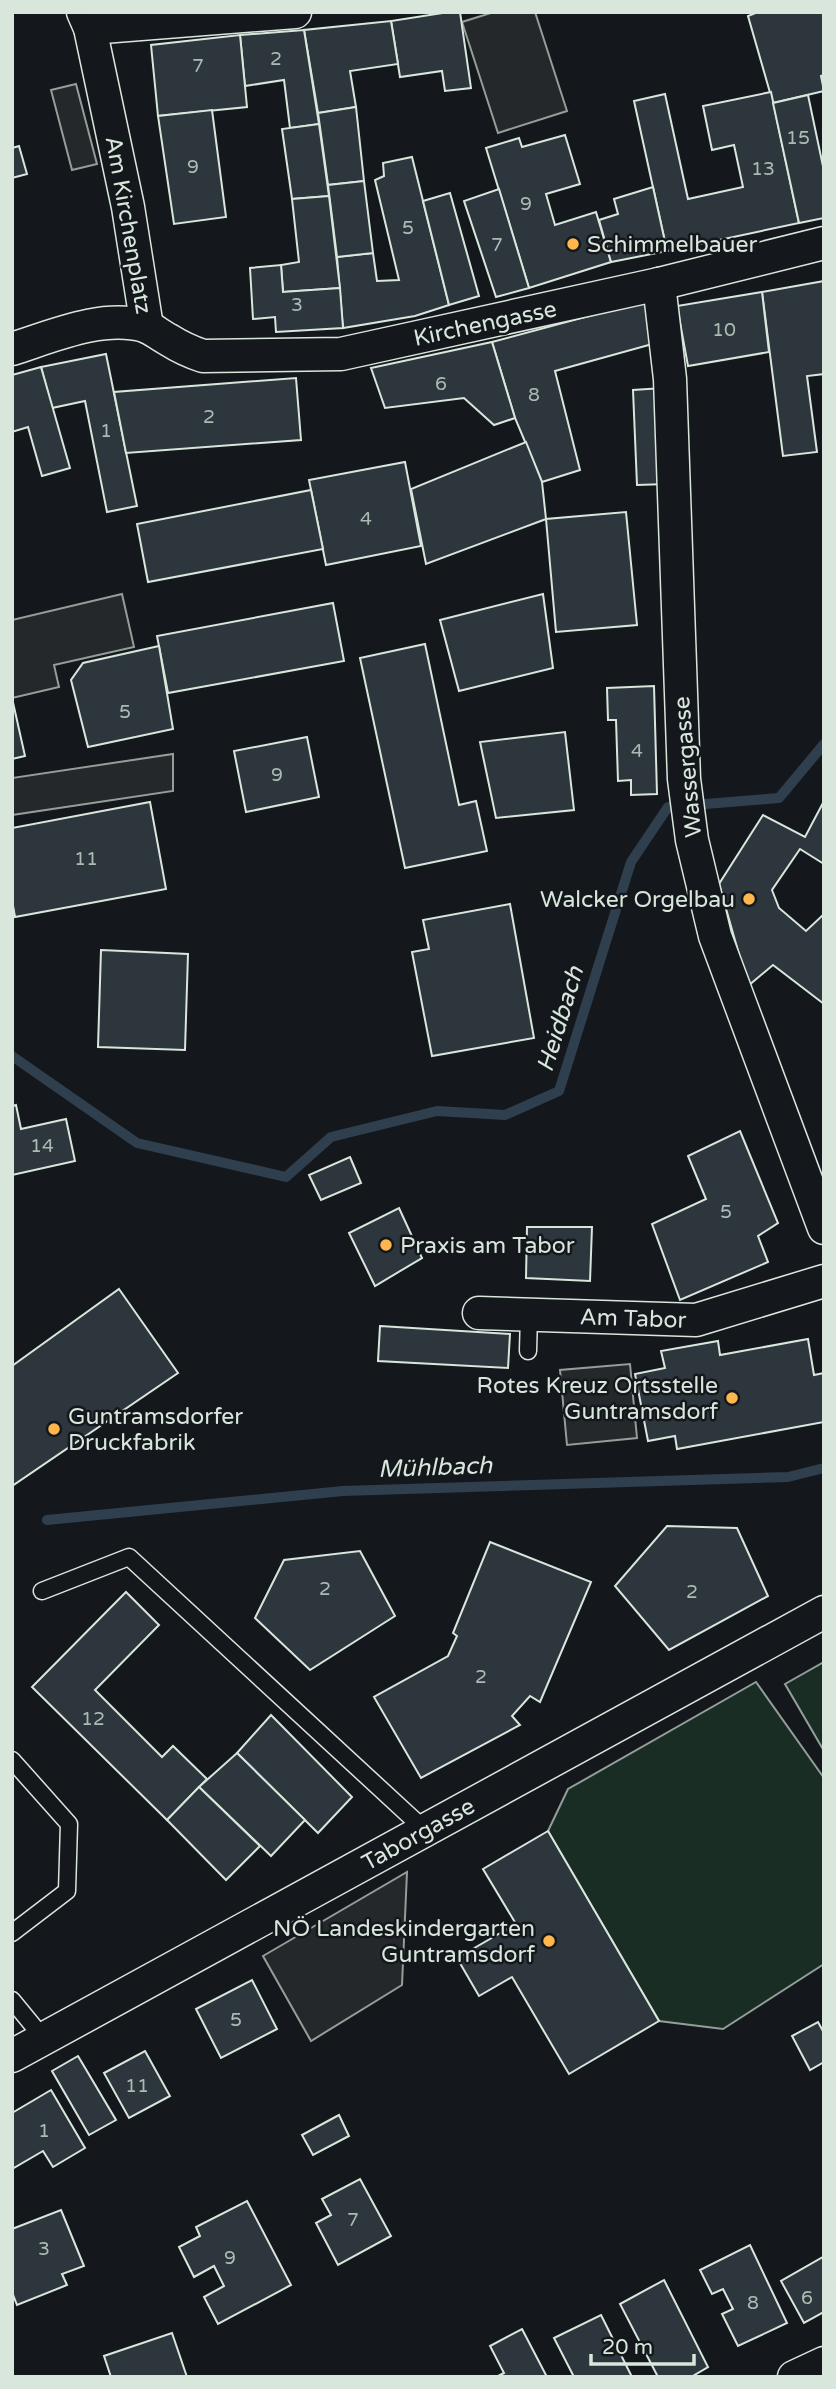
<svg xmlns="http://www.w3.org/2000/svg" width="836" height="2389" font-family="'Varela Round',sans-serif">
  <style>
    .green { fill: #1a2d24; stroke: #939e99; stroke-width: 2 }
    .parking { fill: #24282b; stroke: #939e99; stroke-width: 2 }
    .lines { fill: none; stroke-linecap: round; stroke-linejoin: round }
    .stream { stroke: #2f3f4d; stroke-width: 10 }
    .building { fill: #2c363c; stroke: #d8e6dc; stroke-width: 2 }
    .service-casing { stroke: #d8e6dc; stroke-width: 19 }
    .minor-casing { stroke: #d8e6dc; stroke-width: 35 }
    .service { stroke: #14181c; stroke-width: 16 }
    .minor { stroke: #14181c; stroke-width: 32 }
    .poi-dot { fill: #ffb74d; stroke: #14181c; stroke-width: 2.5 }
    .labels { text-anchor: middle; stroke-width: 5; stroke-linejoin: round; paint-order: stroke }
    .number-label { font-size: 19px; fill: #adbab4 }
    .street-label { font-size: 23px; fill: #d8e6dc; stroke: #14181c }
    .poi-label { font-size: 23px; fill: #d8e6dc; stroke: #14181c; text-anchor: start }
    .water-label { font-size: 24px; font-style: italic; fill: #d8e6dc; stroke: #14181c }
  </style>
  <rect width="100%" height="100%" fill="#14181c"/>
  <g class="green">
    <polygon points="824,1662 824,1751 785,1684"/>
    <polygon points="756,1682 824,1778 824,1964 723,2029 659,2021 548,1831 568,1789"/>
  </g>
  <g class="parking">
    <polygon points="494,12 535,12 567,111 498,133 462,22"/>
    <polygon points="76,84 97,164 72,170 51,90"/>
    <polygon points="122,594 134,647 54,665 59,687 12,698 12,620"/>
    <polygon points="173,754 173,791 12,815 12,778"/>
    <polygon points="630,1364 637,1438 567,1445 560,1370"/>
    <polygon points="407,1872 402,1985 311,2041 263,1956"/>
  </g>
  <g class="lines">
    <g class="stream">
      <polyline points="12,1056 137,1143 286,1177 331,1137 437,1111 505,1115 559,1091 631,862 668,807 779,798 824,744"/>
      <polyline points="47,1520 343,1491 788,1477 824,1468"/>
    </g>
  </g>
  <g class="building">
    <polygon points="449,12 460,12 471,88 445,91 442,71 400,77 391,21"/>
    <polygon points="758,12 824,12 824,75 821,76 824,91 773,103 748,16"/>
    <polygon points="391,21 398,64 350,71 356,107 318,113 304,30"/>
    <polygon points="304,30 319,124 290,128 284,80 245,86 240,35"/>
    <polygon points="240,35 247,107 158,116 151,45"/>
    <polygon points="771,92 799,223 667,251 634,101 665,94 688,199 743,187 734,145 712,150 703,106"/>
    <polygon points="808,95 824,171 824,218 799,223 773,103"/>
    <polygon points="356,107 364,181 328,185 318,113"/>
    <polygon points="212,110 226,217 174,224 158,116"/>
    <polygon points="319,124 329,196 292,199 282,129"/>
    <polygon points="565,135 580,184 546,194 555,225 596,212 611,262 529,288 486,148 519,138 522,147"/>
    <polygon points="19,146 27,174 12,178 12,148"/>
    <polygon points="412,157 449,305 415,316 343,328 337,257 373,253 377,281 399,280 375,180 384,176 383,163"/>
    <polygon points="364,181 373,253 337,257 328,185"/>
    <polygon points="653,187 667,251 611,262 599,220 618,214 614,199"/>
    <polygon points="499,189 529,288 496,297 464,201"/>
    <polygon points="450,193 479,296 449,305 423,201"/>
    <polygon points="329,196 340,288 283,292 281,265 299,262 292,199"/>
    <polygon points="281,265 283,292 340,288 343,328 276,332 275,317 253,319 250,268"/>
    <polygon points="824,281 824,374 807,376 817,452 783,456 762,292"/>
    <polygon points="762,292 769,352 688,366 677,306"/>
    <polygon points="652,299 656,343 555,371 580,470 542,482 515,418 492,342"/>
    <polygon points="492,342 515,418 494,425 464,398 385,408 371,368"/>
    <polygon points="106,354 137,506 107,512 85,401 52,408 41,367"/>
    <polygon points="41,367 70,468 42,476 28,427 12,432 12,375"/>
    <polygon points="296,378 301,440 126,453 114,392"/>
    <polygon points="663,388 667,484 637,485 633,390"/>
    <polygon points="526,442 542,482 546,519 426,564 411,489"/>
    <polygon points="405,462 421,546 326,565 309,480"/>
    <polygon points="311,490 323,549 148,582 137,524"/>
    <polygon points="626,512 637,625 556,632 546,519"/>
    <polygon points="543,594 553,668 459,691 440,620"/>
    <polygon points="333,603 344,661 168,693 157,636"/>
    <polygon points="425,644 459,805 476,801 487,851 405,868 360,658"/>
    <polygon points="159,646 173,729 88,747 71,680 83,663"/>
    <polygon points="654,686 657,794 631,795 631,780 618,781 616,720 608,720 607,688"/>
    <polygon points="12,698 25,756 12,759"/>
    <polygon points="565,732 574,810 496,818 480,742"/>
    <polygon points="307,737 319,797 246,812 234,751"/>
    <polygon points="824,801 824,864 800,849 772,890 779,908 806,931 824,914 824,1004 773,965 748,986 719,884 763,815 805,837"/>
    <polygon points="150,802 166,889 15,917 12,900 12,828"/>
    <polygon points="510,904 534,1038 432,1056 412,952 429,949 423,920"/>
    <polygon points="101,950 188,954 185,1050 98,1047"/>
    <polygon points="16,1105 21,1129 66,1119 75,1161 12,1175 12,1106"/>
    <polygon points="740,1131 778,1223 758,1236 768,1262 680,1300 652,1224 706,1199 688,1156"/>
    <polygon points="350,1157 361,1183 321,1200 309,1175"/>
    <polygon points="399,1208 422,1258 375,1286 349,1233"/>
    <polygon points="527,1227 592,1227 590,1281 526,1278"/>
    <polygon points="119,1289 178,1373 12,1486 12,1366"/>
    <polygon points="380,1326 510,1334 508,1368 378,1361"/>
    <polygon points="808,1339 814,1375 824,1373 824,1422 677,1449 675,1436 648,1441 635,1374 665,1368 661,1351 718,1341 720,1355"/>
    <polygon points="667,1526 737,1528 768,1596 669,1650 615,1586"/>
    <polygon points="490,1542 591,1582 540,1702 530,1696 512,1716 520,1725 421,1778 374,1697 448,1656 457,1636 453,1633"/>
    <polygon points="360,1551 395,1616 310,1670 255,1618 284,1560"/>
    <polygon points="126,1592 159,1625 95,1690 162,1757 173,1746 207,1779 167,1820 32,1687"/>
    <polygon points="271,1715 352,1797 318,1833 237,1753"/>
    <polygon points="237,1753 305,1820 271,1856 199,1787"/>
    <polygon points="199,1787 260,1846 226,1880 167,1820"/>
    <polygon points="548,1831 659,2021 569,2074 512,1977 479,1996 457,1958 516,1924 483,1869"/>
    <polygon points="252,1980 277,2029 221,2058 196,2009"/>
    <polygon points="818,2022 824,2033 824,2062 810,2070 792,2036"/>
    <polygon points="145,2051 170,2096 129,2118 104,2073"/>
    <polygon points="78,2056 116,2120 89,2135 52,2071"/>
    <polygon points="51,2090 85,2148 53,2167 43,2151 12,2169 12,2113"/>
    <polygon points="339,2115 349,2136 313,2155 302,2135"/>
    <polygon points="360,2179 391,2236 338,2265 316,2223 331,2215 322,2199"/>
    <polygon points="247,2201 291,2285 218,2324 204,2297 224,2286 214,2266 194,2277 179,2247 200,2236 196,2227"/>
    <polygon points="61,2210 84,2266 62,2274 67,2285 17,2305 12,2292 12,2229"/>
    <polygon points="750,2245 787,2323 738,2346 722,2314 733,2309 723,2289 712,2294 700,2270"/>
    <polygon points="823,2257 824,2312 804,2323 781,2281"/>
    <polygon points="664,2280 708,2367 691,2377 658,2377 620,2304"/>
    <polygon points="601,2315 632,2377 574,2377 554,2338"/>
    <polygon points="522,2329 547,2377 496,2377 504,2373 490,2346"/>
    <polygon points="172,2333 187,2377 111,2377 104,2356"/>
  </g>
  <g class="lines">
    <defs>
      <g id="service">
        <polyline points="528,1351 529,1315"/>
        <polyline points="42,1591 129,1557 425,1830"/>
        <polyline points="12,1760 69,1824 67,1891 12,1933"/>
        <polyline points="12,2000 44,2039"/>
      </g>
      <g id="minor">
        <polyline points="83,12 90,28 128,207 147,327"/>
        <polyline points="90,28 295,12"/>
        <polyline points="659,284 670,379 684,779 692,840 715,936 824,1228"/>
        <path d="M12,349c41,-13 90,-35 133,-23 8,3 16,10 24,14 11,7 22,12 34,16l138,-2 318,-70 165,-41"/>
        <polyline points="479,1313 696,1320 824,1281"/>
        <polyline points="12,2056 824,1612"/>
        <polyline points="794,2377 824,2363"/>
      </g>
    </defs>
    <use href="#service" class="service-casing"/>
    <use href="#minor" class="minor-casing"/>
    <use href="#service" class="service"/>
    <use href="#minor" class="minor"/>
  </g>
  <g class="poi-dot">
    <circle cx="573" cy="244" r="7"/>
    <circle cx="749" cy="899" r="7"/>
    <circle cx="386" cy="1245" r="7"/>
    <circle cx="732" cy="1398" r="7"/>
    <circle cx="54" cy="1429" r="7"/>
    <circle cx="549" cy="1941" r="7"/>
  </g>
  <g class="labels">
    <g class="number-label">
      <text x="276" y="65">2</text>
      <text x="198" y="72">7</text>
      <text x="798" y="144">15</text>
      <text x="193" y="173">9</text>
      <text x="763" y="175">13</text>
      <text x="526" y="210">9</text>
      <text x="408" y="234">5</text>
      <text x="497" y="251">7</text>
      <text x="297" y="311">3</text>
      <text x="724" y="336">10</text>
      <text x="441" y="390">6</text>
      <text x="534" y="401">8</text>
      <text x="209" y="423">2</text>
      <text x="106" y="437">1</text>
      <text x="366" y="525">4</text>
      <text x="125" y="718">5</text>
      <text x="637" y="757">4</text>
      <text x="277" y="781">9</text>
      <text x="86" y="865">11</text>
      <text x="42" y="1152">14</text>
      <text x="726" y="1218">5</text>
      <text x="325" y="1595">2</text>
      <text x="692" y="1598">2</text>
      <text x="481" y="1683">2</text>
      <text x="93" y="1725">12</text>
      <text x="236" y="2026">5</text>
      <text x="137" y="2092">11</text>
      <text x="44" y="2137">1</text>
      <text x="353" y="2226">7</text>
      <text x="44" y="2255">3</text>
      <text x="230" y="2264">9</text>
      <text x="807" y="2304">6</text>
      <text x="753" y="2309">8</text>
    </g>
    <g class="street-label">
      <text transform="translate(129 225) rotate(80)" y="8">Am Kirchenplatz</text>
      <text transform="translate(485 323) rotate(-12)" y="8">Kirchengasse</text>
      <text transform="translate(687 767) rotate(-95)" y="8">Wassergasse</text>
      <text transform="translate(633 1318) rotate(2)" y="8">Am Tabor</text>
      <text transform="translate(418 1834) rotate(-29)" y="8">Taborgasse</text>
    </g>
    <g class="poi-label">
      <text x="587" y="252">Schimmelbauer</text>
      <text x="735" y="907" text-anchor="end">Walcker Orgelbau</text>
      <text x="400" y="1253">Praxis am Tabor</text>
      <text x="718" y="1393" text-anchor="end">Rotes Kreuz Ortsstelle<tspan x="718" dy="26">Guntramsdorf</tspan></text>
      <text x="68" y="1424">Guntramsdorfer<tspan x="68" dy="26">Druckfabrik</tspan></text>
      <text x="535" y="1936" text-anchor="end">NÖ Landeskindergarten<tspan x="535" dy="26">Guntramsdorf</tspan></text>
    </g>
    <g class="water-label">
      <text transform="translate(560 1019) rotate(-73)" y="8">Heidbach</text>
      <text transform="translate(435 1467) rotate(-2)" y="8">Mühlbach</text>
    </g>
  </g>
  <rect width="836" height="2389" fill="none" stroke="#d8e6dc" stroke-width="28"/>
  <path d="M591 2354v10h103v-10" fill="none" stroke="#d8e6dc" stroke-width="3.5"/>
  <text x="602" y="2354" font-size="21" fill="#d8e6dc" stroke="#14181c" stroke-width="5" paint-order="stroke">20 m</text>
</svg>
